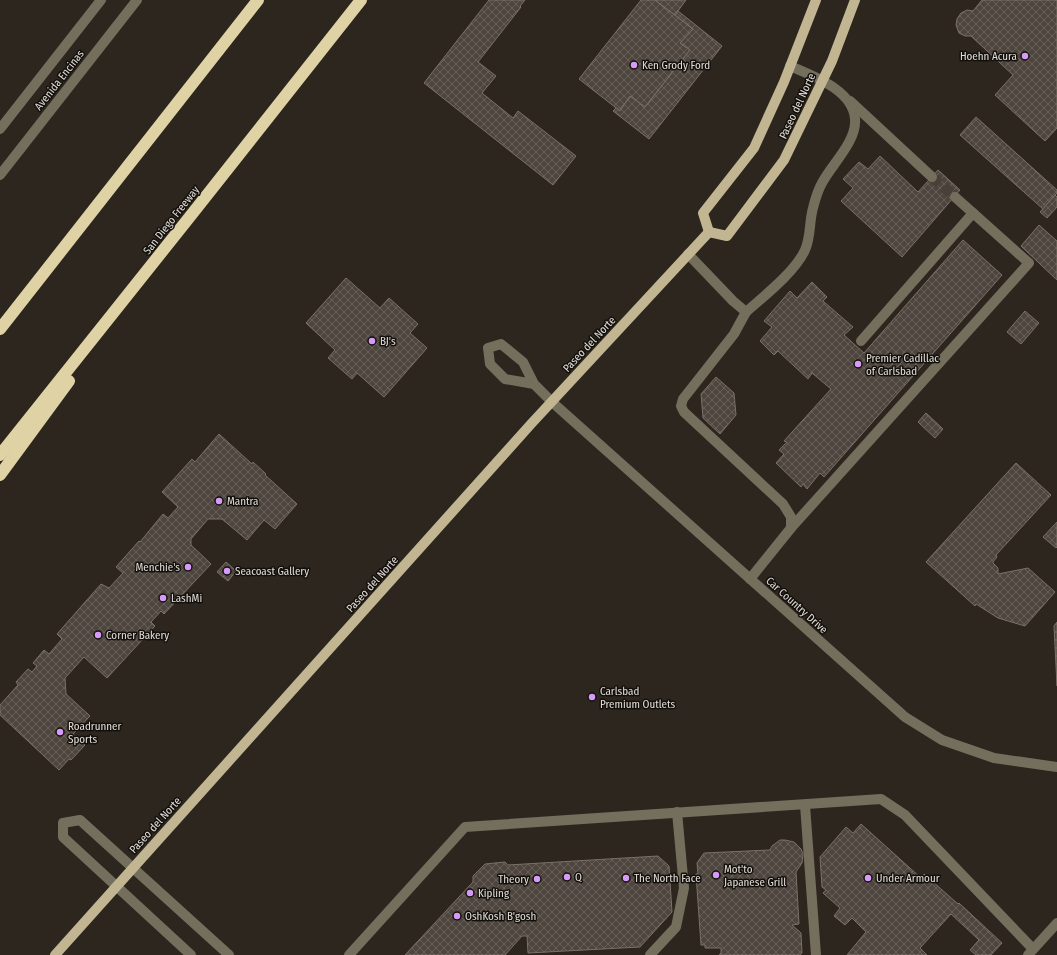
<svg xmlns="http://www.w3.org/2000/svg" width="1057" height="955" font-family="'Fira Sans Condensed',sans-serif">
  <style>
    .building { fill: url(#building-cross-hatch); stroke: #7a7168 }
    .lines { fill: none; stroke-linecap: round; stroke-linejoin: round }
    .minor-tunnel { stroke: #48413a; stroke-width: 10; stroke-dasharray: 10 5; stroke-linecap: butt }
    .minor { stroke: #746f5d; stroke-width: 10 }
    .major { stroke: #c1b691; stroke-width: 10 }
    .highway { stroke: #dfd2a5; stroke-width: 12 }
    .poi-dot { fill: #d69bf9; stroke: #13100c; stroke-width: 1.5 }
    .labels { text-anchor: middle; stroke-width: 3; stroke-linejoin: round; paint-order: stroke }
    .poi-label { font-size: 11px; fill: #e1dcd7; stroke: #13100c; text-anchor: start }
    .street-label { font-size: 11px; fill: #e1dcd7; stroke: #13100c }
  </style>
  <defs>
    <pattern id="building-cross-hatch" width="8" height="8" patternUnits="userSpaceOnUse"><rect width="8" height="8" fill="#4e463e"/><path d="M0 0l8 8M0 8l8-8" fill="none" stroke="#676059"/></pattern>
  </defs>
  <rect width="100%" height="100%" fill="#2d261e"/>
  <g class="building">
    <polygon points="489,0 525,0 520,6 521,7 478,62 496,76 482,93 513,118 518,111 576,156 553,185 424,83"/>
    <polygon points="641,0 655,0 693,29 680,43 690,50 645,107 630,96 620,111 579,79"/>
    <polygon points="655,0 686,0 675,15"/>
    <polygon points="982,0 1057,0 1057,128 1045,141 995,95 1013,75 971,36 965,36 959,33 956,25 957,19 961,13 967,10 973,11"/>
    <polygon points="678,11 722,46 649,139 613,111 616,108 620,111 630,96 645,107 690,50 680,43 693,29 675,15"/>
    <polygon points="976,117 1057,190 1057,193 1043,209 960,135"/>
    <polygon points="880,156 918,192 938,170 960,190 902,257 841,201 853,188 843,179 859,162 868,169"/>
    <polygon points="1055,195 1057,197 1057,207 1047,218 1040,212"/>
    <polygon points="1039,225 1057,241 1057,280 1021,246"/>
    <polygon points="963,240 1002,275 824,477 820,473 807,489 803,484 801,487 776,463 784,454 779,450 787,442 784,441 831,389 812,373 808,379 778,351 774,355 760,341 772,327 764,321 790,291 797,298 812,282 827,297 823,301 853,327 844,335 864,353"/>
    <polygon points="346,278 380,308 389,298 418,324 410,333 427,348 384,397 357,373 352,379 328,358 335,350 306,323"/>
    <polygon points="1025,311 1039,323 1021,344 1007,332"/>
    <polygon points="716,377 734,393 736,415 720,434 703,418 701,394"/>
    <polygon points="926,413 943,429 935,438 918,422"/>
    <polygon points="219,434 252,464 253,462 266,474 265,475 297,504 275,529 264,520 247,540 222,519 208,519 191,539 191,545 211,564 164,614 161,611 151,622 155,626 107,678 84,657 65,678 66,694 90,716 73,734 85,745 71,760 69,759 59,770 0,715 0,705 18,685 16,682 28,669 32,672 37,666 33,663 44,650 49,654 62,639 57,634 101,584 109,588 123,573 116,567 139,541 140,542 163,514 168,518 178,507 162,492 192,459 195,462"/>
    <polygon points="1016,463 1051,495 996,555 997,557 993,562 993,563 998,568 998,574 1028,568 1055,592 1025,626 998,618 976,604 975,606 926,562"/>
    <polygon points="1057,522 1057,547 1056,548 1043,537"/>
    <polygon points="226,562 236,571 228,581 217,572"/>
    <polygon points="1057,622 1057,686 1054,626"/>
    <polygon points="861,824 921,878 924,874 958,904 959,903 1002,943 991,955 976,955 970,950 979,940 951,914 920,948 927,955 847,955 866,932 852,918 845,925 834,916 840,908 823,893 826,890 822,887 820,857 846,827 853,833"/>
    <polygon points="780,840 785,840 794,842 801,849 803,854 802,863 796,872 799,924 792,925 801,933 802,953 800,955 719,955 721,953 721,948 705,948 705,945 701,945 696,874 698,874 697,863 704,853 770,850 772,846"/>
    <polygon points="658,856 669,866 672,912 640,947 528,953 527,936 522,936 505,955 405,955 473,882 473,876 485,864 505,862 508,865"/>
  </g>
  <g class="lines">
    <polyline class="minor-tunnel" points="932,177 955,197"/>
    <g class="minor">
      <polyline points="850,101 932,177"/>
      <polyline points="0,129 101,0"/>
      <polyline points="0,175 137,0"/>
      <polyline points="955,197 973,213"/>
      <polyline points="688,254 733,301 746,312 734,334 683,399 681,406 684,412 783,504 791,517 791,528 750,579"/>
      <path d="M746,312c18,-16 49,-40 59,-62 6,-13 4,-28 8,-42 2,-8 5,-18 9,-25 10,-19 35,-42 33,-64 -2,-29 -42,-43 -65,-53"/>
      <polyline points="534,384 505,379 490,364 488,348 501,344 523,362 534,384 552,402 905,717 942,740 994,758 1057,767"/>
      <polyline points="791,528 1029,263 973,213 861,341"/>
      <polyline points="805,805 816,955"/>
      <polyline points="191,955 63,837 63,823 80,820 229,955"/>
      <polyline points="349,955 465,827 881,799 905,815 1033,949"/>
      <polyline points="650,955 676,927 684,888 677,812"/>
      <polyline points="1028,955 1057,923"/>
    </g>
    <g class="major">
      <polyline points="709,232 727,236 784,160 832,61 855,0"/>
      <polyline points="709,232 703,213 754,148 784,82 816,0"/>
      <polyline points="55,955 531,424 709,232"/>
    </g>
    <g class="highway">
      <polyline points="0,329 258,0"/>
      <polyline points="0,455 192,214 361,0"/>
      <polyline points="0,475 69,381"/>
    </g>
  </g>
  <g class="poi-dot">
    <circle cx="1025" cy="56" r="4"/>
    <circle cx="634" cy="65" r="4"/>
    <circle cx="372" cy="341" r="4"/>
    <circle cx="858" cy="364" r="4"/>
    <circle cx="219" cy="501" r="4"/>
    <circle cx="188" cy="567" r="4"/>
    <circle cx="227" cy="571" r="4"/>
    <circle cx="163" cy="598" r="4"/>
    <circle cx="98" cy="635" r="4"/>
    <circle cx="592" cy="697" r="4"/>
    <circle cx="60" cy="732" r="4"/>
    <circle cx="716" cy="875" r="4"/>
    <circle cx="567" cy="877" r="4"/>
    <circle cx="626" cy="878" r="4"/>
    <circle cx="868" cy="878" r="4"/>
    <circle cx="537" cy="879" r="4"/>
    <circle cx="470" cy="893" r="4"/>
    <circle cx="457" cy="916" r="4"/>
  </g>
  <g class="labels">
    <g class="poi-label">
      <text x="1017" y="60" text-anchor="end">Hoehn Acura</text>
      <text x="642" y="69">Ken Grody Ford</text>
      <text x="380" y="345">BJ's</text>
      <text x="866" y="362">Premier Cadillac<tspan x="866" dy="13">of Carlsbad</tspan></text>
      <text x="227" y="505">Mantra</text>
      <text x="180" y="571" text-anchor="end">Menchie's</text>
      <text x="235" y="575">Seacoast Gallery</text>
      <text x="171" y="602">LashMi</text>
      <text x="106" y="639">Corner Bakery</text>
      <text x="600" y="695">Carlsbad<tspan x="600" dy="13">Premium Outlets</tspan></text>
      <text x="68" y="730">Roadrunner<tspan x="68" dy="13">Sports</tspan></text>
      <text x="724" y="873">Mot'to<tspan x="724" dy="13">Japanese Grill</tspan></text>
      <text x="575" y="881">Q</text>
      <text x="634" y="882">The North Face</text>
      <text x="876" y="882">Under Armour</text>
      <text x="529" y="883" text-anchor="end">Theory</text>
      <text x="478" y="897">Kipling</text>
      <text x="465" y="920">OshKosh B'gosh</text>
    </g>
    <g class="street-label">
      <text transform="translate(59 80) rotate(-52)" y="4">Avenida Encinas</text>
      <text transform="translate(797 106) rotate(-65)" y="4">Paseo del Norte</text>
      <text transform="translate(171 220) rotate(-52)" y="4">San Diego Freeway</text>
      <text transform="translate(589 344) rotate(-47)" y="4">Paseo del Norte</text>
      <text transform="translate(372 584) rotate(-48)" y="4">Paseo del Norte</text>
      <text transform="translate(797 605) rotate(42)" y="4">Car Country Drive</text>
      <text transform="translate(155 825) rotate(-48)" y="4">Paseo del Norte</text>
    </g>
  </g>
</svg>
